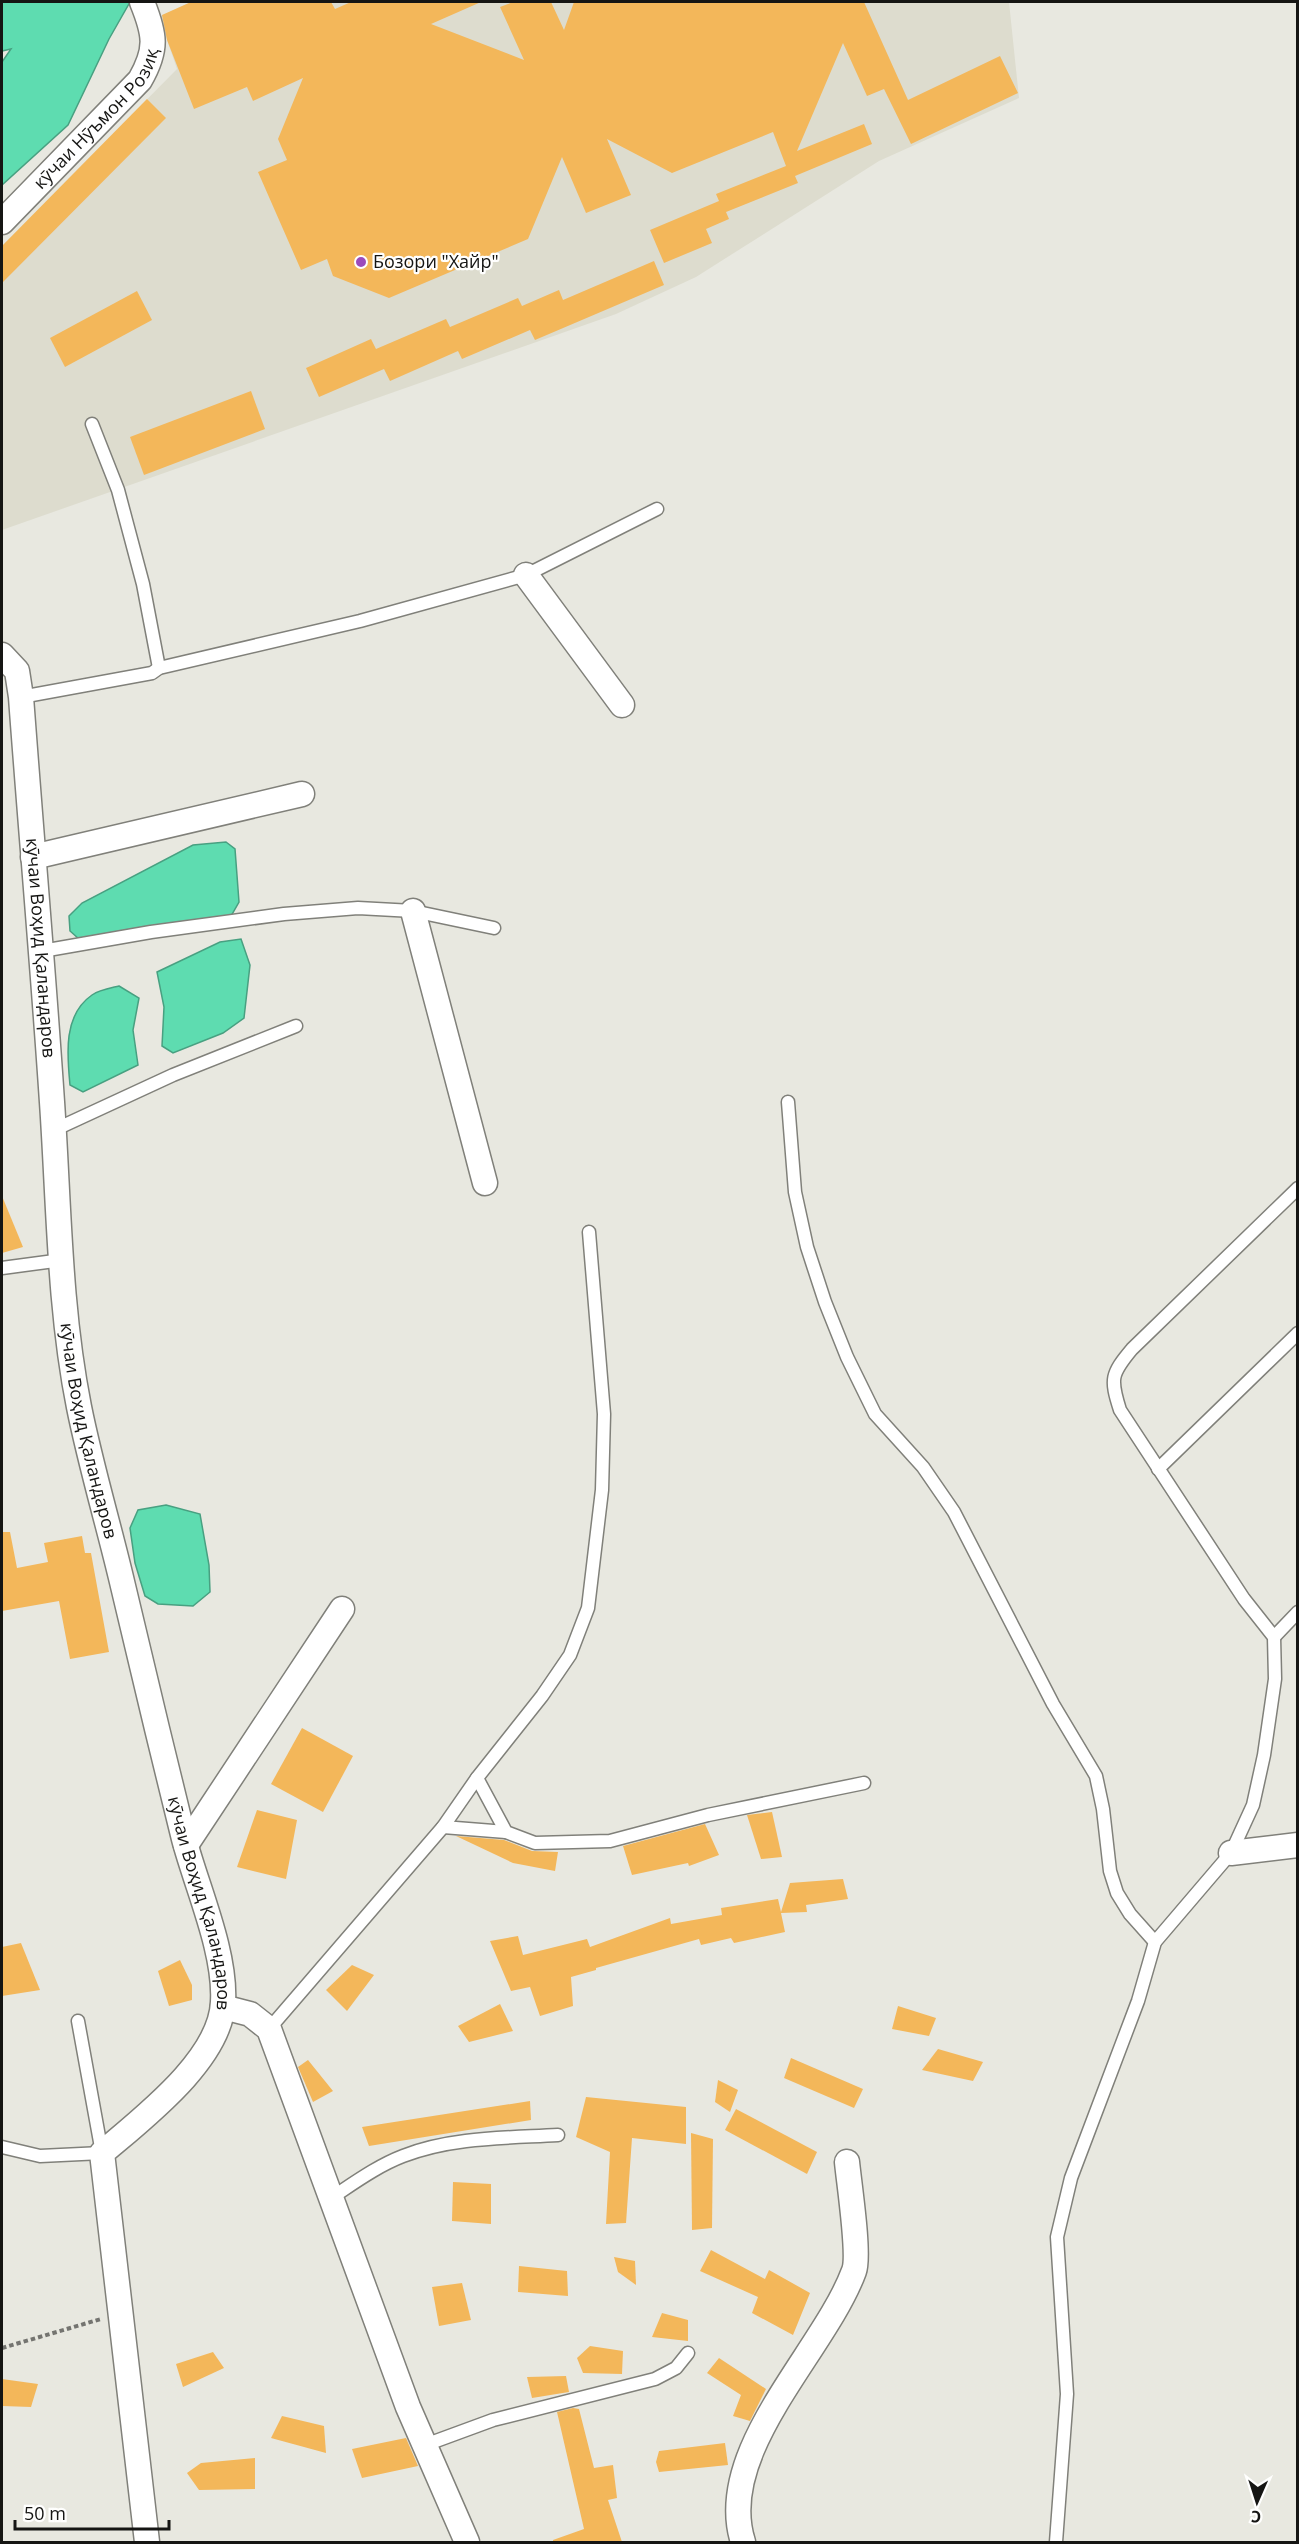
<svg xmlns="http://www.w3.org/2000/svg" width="1299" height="2544" font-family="'Open Sans',sans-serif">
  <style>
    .built { fill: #dddcce }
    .water { fill: #5edcb0; stroke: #48a081; stroke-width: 1.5 }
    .building { fill: #f3b75a }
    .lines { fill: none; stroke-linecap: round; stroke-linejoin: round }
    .lane-casing { stroke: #80807a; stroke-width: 15 }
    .street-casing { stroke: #80807a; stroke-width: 27 }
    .path { stroke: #747470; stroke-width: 4; stroke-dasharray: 4.5 3; stroke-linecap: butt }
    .lane { stroke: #fff; stroke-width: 12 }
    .street { stroke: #fff; stroke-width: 24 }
    .poi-dot { fill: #9b4bbc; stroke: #fffffe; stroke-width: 2 }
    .labels { text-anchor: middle; stroke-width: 4.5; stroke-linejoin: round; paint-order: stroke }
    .street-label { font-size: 18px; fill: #151513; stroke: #fffffe }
    .poi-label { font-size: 18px; fill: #151513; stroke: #fffffe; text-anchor: start }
  </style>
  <rect width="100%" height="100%" fill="#e8e8e0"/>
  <polygon class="built" points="191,2 1009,2 1019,98 879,161 696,277 616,314 2,530 2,246 177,69 159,17"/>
  <g class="water">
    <polygon points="2,2 130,2 109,39 68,125 2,185 2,62 11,49 2,51"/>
    <polygon points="226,842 235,849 239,902 231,916 79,939 70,931 69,916 82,903 193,845"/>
    <polygon points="241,939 250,965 244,1018 223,1033 173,1053 162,1046 164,1007 157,972 220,942"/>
    <path d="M119,986l20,12 -6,32 5,35 -55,27 -13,-7c-3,-31 -7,-70 22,-90 7,-5 19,-7 27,-9z"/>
    <polygon points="166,1505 200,1514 209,1565 210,1592 193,1606 158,1604 145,1596 135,1563 130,1528 138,1510"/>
  </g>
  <g class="building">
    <polygon points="191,2 331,2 335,9 351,2 481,2 431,24 524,60 500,7 513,2 551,2 564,30 574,2 864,2 908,100 1000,56 1018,93 911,144 884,89 867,96 843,43 797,151 864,124 872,144 795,176 798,183 726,212 729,219 706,229 712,243 664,263 650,230 719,201 716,194 786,166 773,132 672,173 607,139 631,195 586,213 562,157 528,239 389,298 333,276 327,259 301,270 258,172 287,160 278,139 303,78 253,101 247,87 194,109 167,40 162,15"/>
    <polygon points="147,99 166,118 2,283 2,246"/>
    <polygon points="654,261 664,285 535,340 530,330 462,359 458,351 390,381 384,369 319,397 306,368 371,339 376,349 446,319 450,327 518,298 522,306 559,290 563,300"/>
    <polygon points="137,291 152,320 65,367 50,338"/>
    <polygon points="251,391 265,429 144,475 130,437"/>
    <polygon points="2,1196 23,1247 2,1253"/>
    <polygon points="2,1532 10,1532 17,1568 48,1562 44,1543 82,1536 85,1553 91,1553 109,1652 70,1659 59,1601 2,1611"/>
    <polygon points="302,1728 353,1756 323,1812 271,1784"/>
    <polygon points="257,1810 297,1820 286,1879 237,1867"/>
    <polygon points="772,1812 782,1857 761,1859 747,1815"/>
    <polygon points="705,1824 719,1855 689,1866 688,1863 632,1875 623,1846"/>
    <polygon points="456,1836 504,1840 532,1851 558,1852 555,1871 513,1863"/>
    <polygon points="843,1879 848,1899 806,1905 807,1912 781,1913 785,1932 734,1943 731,1938 701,1945 699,1939 596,1968 596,1970 571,1977 573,2006 540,2016 530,1987 511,1991 490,1941 518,1936 523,1955 587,1939 590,1947 670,1918 671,1924 722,1915 721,1908 778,1899 781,1912 790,1883"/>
    <polygon points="21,1943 40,1990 2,1996 2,1947"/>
    <polygon points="180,1960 192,1985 192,2000 169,2006 158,1971"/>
    <polygon points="352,1965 374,1975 347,2011 326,1990"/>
    <polygon points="500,2004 513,2031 469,2042 458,2026"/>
    <polygon points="898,2006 936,2018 929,2036 892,2029"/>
    <polygon points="938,2049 983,2062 973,2081 922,2070"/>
    <polygon points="791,2058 863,2089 854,2108 784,2078"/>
    <polygon points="308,2060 333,2091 313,2102 298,2067"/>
    <polygon points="718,2080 738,2090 730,2112 715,2102"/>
    <polygon points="586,2097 686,2107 686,2144 632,2138 626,2223 606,2224 610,2152 576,2137"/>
    <polygon points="530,2101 531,2120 369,2146 362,2127"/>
    <polygon points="736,2109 817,2152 807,2174 725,2130"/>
    <polygon points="691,2133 713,2139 712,2228 692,2230"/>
    <polygon points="453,2182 491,2184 491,2224 452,2221"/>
    <polygon points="711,2250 765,2279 769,2270 810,2293 793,2335 752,2313 758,2297 700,2271"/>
    <polygon points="614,2257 635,2261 636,2285 618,2272"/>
    <polygon points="519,2266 567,2271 568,2296 518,2292"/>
    <polygon points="462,2283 471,2320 439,2326 432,2287"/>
    <polygon points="662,2313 688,2320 688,2341 652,2337"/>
    <polygon points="590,2346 623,2351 622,2374 583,2373 577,2358"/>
    <polygon points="213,2352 224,2368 183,2387 176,2364"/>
    <polygon points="719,2358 766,2389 750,2421 733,2416 741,2395 707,2373"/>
    <polygon points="566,2376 569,2392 532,2398 527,2377"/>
    <polygon points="2,2379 38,2384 31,2407 2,2406"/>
    <polygon points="573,2408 579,2409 594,2468 613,2465 617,2498 608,2500 622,2542 553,2542 553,2540 584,2529 557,2412"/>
    <polygon points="282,2416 324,2426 326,2453 271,2438"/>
    <polygon points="406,2438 418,2466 362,2478 352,2449"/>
    <polygon points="725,2443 728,2465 659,2472 656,2462 659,2451"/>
    <polygon points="255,2458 255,2489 199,2490 187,2473 201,2463"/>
  </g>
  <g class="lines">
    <defs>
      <g id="lane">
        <polyline points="92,424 118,490 143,584 159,668"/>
        <polyline points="21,697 152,673 159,668 360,621 526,575 657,509"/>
        <polyline points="42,951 151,932 284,914 358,908 413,911 494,928"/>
        <polyline points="788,1102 795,1192 807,1247 825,1302 847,1357 875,1414 923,1467 954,1512 1053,1704 1096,1776 1103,1809 1110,1871 1117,1893 1130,1914 1155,1942"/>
        <polyline points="54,1130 173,1075 296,1026"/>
        <polyline points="2,1268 62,1260"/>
        <polyline points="1158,1469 1298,1333"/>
        <polyline points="1274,1637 1298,1612"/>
        <polyline points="477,1778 506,1832 535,1843 610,1841 708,1815 864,1783"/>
        <polyline points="443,1827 506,1832"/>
        <polyline points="269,2029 443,1827 477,1778 542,1696 570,1655 588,1608 602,1490 604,1414 589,1232"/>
        <polyline points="2,2147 40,2156 102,2153 78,2021"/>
        <path d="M331,2198c23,-15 46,-32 72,-42 48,-19 104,-18 155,-21"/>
        <polyline points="425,2445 493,2420 655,2379 676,2368 688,2353"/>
        <path d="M1056,2542l11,-148 -10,-157 14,-59 67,-177 17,-59 76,-89 22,-48 11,-50 11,-76 -1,-42 -30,-38 -124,-189c-10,-31 -9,-36 12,-61l166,-161"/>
      </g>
      <g id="street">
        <path id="s1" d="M2,222l138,-142c18,-31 15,-46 2,-78"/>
        <polyline points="526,575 622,705"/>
        <path id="s2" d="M2,655l15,16 4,26c10,135 22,270 31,405 7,102 7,205 27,305 12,60 30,119 44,179 20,84 40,169 61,253 13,49 42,113 39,163 -2,57 -80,116 -121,151l45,389"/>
        <polyline points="33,857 302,794"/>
        <polyline points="413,911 485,1183"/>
        <polyline points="186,1845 342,1609"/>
        <polyline points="1231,1853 1298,1845"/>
        <polyline points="223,2007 250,2014 269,2029 408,2407 467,2542"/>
        <path d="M743,2542c-29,-91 81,-190 111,-271 6,-16 -5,-88 -7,-109"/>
      </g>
    </defs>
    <use href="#lane" class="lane-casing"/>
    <use href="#street" class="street-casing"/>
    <polyline class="path" points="2,2348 101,2319"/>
    <use href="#lane" class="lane"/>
    <use href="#street" class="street"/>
  </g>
  <circle class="poi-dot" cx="361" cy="262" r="6"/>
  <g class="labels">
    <g class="street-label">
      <text dy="6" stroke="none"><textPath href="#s1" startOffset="141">кӯчаи Нӯъмон Розиқ</textPath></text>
      <text dy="6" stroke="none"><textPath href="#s2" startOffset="300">кӯчаи Воҳид Қаландаров</textPath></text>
      <text dy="6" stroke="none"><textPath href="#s2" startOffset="786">кӯчаи Воҳид Қаландаров</textPath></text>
      <text dy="6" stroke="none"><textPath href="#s2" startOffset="1272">кӯчаи Воҳид Қаландаров</textPath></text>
    </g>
    <g class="poi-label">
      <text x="373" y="268">Бозори "Хайр"</text>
    </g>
  </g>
  <rect width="1299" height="2544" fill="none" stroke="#151513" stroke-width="6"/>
  <g transform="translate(1257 2502) rotate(183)" stroke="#fffffe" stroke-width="4.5" paint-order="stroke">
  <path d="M0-4.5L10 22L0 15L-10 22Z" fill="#151513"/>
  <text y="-9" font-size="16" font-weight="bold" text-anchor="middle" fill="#151513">С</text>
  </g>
  <path d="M15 2520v9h154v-9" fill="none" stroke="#151513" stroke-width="3"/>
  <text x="24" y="2520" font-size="18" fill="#151513" stroke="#fffffe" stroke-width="4.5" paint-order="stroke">50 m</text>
</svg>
